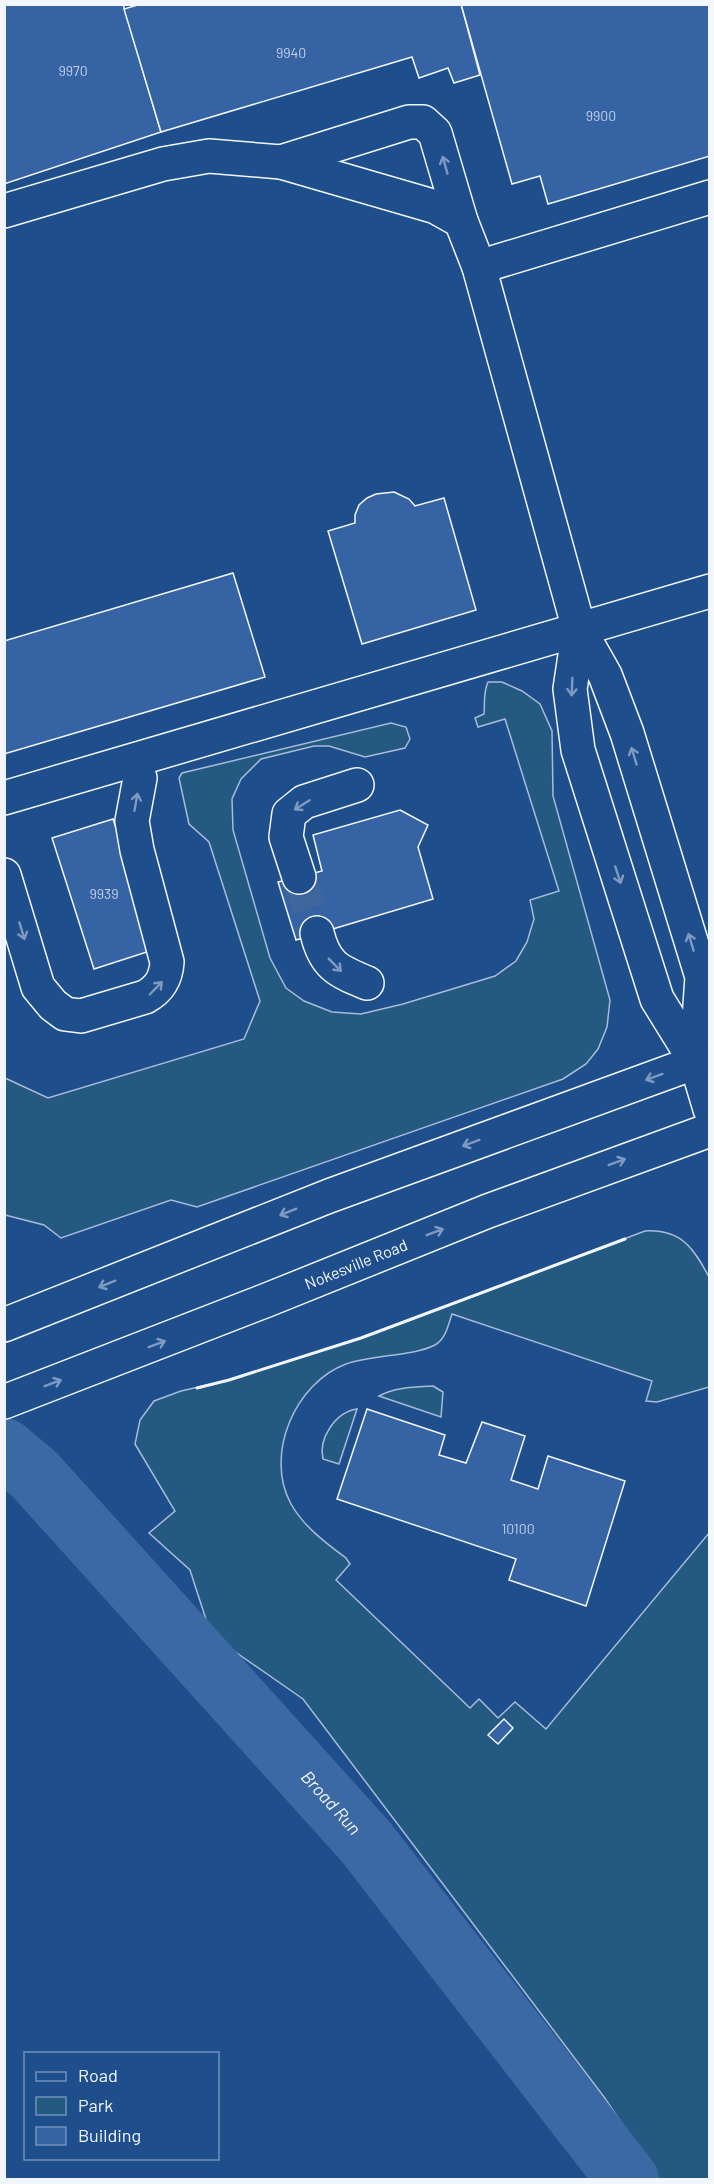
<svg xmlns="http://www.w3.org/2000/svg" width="714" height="2184" font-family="Barlow,sans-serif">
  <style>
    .green { fill: #245a82; stroke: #a8bbd7; stroke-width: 1.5 }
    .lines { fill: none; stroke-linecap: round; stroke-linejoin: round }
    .river { stroke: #3b69a3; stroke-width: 62 }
    .building { fill: #3563a3; stroke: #f2f6ff; stroke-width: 1.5 }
    .minor-tunnel { stroke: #3f679d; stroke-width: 33; stroke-dasharray: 33 16; stroke-linecap: butt }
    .minor-casing { stroke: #f2f6ff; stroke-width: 36 }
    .highway-casing { stroke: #f2f6ff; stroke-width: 36 }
    .minor { stroke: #1f4e8c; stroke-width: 33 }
    .highway { stroke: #1f4e8c; stroke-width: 33 }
    .wall { stroke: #f2f6ff; stroke-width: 3 }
    .oneway { stroke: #7e9ac0 }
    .labels { text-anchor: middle; stroke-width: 4.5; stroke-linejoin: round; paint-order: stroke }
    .number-label { font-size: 14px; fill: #c3d1e8 }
    .street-label { font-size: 16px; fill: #f2f6ff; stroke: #1f4e8c }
    .water-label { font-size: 18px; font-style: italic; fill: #f2f6ff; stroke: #1f4e8c }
  </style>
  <rect width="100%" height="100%" fill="#1f4e8c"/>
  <g class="green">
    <path d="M488,682h14l20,9 18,13 12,27 1,65 57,204 -3,27 -9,22 -12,15 -23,15 -366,128 -26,-7 -110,38 -17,-13 -39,-10v8v-145l43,20 196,-59 16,-38 -51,-159 -20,-18 -10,-46 3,-5 209,-50 15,4 4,12 -5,9 -40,9 -36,-11h-15l-53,13 -20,20 -9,20 1,31 37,128 16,30 18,13 28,11 29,2 42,-10 92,-28 21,-15 11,-19 7,-23 -4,-19 29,-9 -54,-172 -27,8 -3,-9 9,-4c1,-12 -1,-21 4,-32z"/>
    <path d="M645,1231c37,-2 49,18 64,46v110l-52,15 -11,-1 6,-20 -200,-67c-4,11 -6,25 -17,31 -24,12 -62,9 -89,19 -51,19 -82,91 -55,140 13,23 35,39 55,54l4,6 -14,16 134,128 9,-9 19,19 17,-16 31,27 163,-196v646h-50l-55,-82 -301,-398 -92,-64 -21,-65 -41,-37 26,-22 -40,-67 5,-24 14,-19 27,-10 48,-11 132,-42z"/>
    <path d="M433,1386l10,6 -2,25 -62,-21c16,-9 36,-9 54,-10z"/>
    <path d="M357,1409l-18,55 -16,-5c-5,-21 13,-47 34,-50z"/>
  </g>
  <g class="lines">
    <path class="river" id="s1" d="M4,1449l30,25 332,368 262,338"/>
  </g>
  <g class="building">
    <polygon points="4,4 123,4 161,132 4,184"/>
    <polygon points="141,4 461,4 480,75 454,83 448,68 419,78 412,57 161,132 124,9"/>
    <polygon points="461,4 710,4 710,156 548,204 540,176 512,184"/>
    <polygon points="394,492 409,499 415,506 444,498 476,610 362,644 328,531 355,523 355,515 359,505 367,498 376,494"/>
    <polygon points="233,573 265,677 4,754 4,641"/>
    <polygon points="400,810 428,825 418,847 433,899 296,940 278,882 322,871 313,835"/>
    <polygon points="113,819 156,949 94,969 52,838"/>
    <polygon points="367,1409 445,1435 439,1455 466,1463 482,1422 525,1436 511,1480 538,1489 548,1456 625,1481 586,1606 509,1580 516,1559 337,1499"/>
    <polygon points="504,1719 513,1728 498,1744 488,1735"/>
  </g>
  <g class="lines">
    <polyline class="minor-tunnel" points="299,877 317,933"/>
    <defs>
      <g id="minor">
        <polyline points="281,162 409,122 423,122 435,133 461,221"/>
        <polyline points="4,211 163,164 209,156 281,162 436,207 461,221 479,267 579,629 605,675 627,733 702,977 696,1062"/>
        <polyline points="479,267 710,197"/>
        <polyline points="579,629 570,689 578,750 657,999 696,1062 710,1109"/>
        <polyline points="4,798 710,591"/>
        <path d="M4,875l34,112 15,18 12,9 16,2 64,-19c15,-8 21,-19 22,-35l-30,-112 -5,-29 8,-43"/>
        <polyline points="299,877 286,837 289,814 304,802 357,785"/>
        <path d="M317,933c8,33 21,38 50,50"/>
      </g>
      <g id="highway">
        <polyline points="4,1325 329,1196 710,1057"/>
        <path id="s2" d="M4,1402l263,-102 221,-89 222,-81"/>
      </g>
    </defs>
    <use href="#minor" class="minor-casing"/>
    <use href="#highway" class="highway-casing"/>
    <use href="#minor" class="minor"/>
    <use href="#highway" class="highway"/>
    <polyline class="wall" points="197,1388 229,1380 361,1338 625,1239"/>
  </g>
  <defs><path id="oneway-shaft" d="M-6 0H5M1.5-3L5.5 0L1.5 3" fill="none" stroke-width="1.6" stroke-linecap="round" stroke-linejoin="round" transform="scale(1.5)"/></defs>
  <g class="oneway">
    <use href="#oneway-shaft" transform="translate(445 165) rotate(-106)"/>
    <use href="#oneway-shaft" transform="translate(572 687) rotate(92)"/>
    <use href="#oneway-shaft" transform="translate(634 756) rotate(-107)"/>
    <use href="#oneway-shaft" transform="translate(136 802) rotate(-80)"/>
    <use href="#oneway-shaft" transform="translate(302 805) rotate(148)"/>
    <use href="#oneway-shaft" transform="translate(618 875) rotate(72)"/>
    <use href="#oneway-shaft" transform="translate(22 931) rotate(73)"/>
    <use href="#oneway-shaft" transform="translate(691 942) rotate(-107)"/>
    <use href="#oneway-shaft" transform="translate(335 965) rotate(45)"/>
    <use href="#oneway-shaft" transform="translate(156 988) rotate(-46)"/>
    <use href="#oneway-shaft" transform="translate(654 1077) rotate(160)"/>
    <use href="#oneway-shaft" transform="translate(471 1143) rotate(160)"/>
    <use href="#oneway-shaft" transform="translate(617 1162) rotate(-20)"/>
    <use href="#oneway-shaft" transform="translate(288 1212) rotate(158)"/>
    <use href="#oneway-shaft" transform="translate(435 1232) rotate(-21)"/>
    <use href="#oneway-shaft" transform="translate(107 1284) rotate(158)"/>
    <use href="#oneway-shaft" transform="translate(157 1344) rotate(-21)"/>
    <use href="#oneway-shaft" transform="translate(53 1383) rotate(-21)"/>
  </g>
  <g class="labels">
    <g class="number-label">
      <text x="291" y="58">9940</text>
      <text x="73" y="76">9970</text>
      <text x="601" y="121">9900</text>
      <text x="104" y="899">9939</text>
      <text x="518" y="1534">10100</text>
    </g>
    <g class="street-label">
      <text dy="6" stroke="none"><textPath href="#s2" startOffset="378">Nokesville Road</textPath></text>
    </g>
    <g class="water-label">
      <text dy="6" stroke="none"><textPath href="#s1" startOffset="482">Broad Run</textPath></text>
    </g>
  </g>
  <rect width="714" height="2184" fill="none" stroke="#f2f6ff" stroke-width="12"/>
  <rect x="24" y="2052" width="195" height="108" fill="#1f4e8c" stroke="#7391ba" stroke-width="1.5"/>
  <rect x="36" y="2072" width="30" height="9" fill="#1f4e8c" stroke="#7391ba" stroke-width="1.5"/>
  <text x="78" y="2082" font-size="18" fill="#f2f6ff">Road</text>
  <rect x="36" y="2097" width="30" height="18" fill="#245a82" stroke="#7391ba" stroke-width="1.5"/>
  <text x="78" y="2112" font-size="18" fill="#f2f6ff">Park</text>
  <rect x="36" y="2127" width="30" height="18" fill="#3563a3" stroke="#7391ba" stroke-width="1.5"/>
  <text x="78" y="2142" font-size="18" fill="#f2f6ff">Building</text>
</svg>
